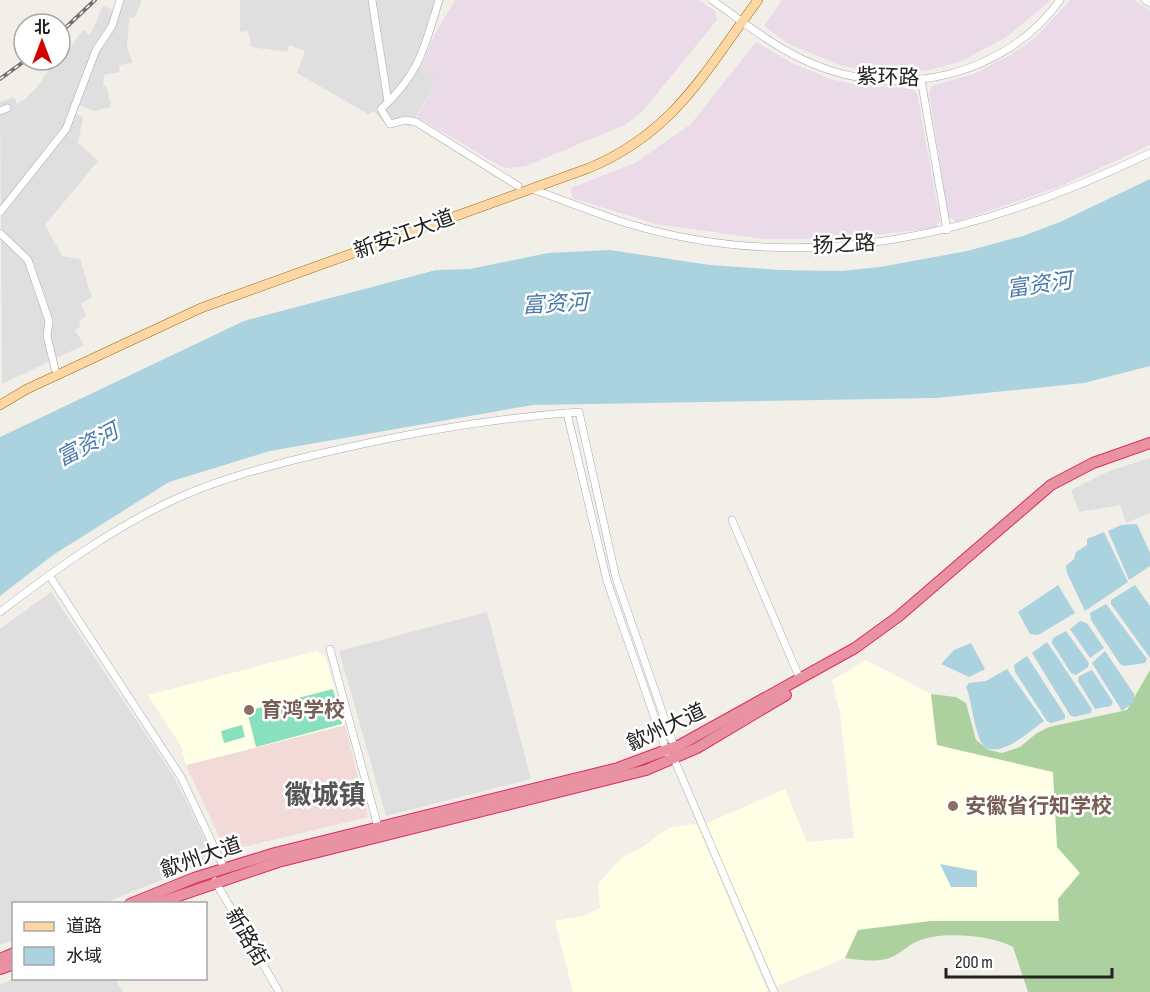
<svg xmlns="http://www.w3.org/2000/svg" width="1150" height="992" font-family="'Sofia Sans Condensed','Noto Sans SC',sans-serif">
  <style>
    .residential { fill: #e0dfdf }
    .commercial { fill: #f2dad9 }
    .industrial { fill: #ebdbe8 }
    .education { fill: #ffffe5 }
    .forest { fill: #add19e }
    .pitch { fill: #88e0be }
    .water { fill: #aad3df }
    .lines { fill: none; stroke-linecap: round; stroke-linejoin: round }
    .minor-casing { stroke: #a9a9a9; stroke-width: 8 }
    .major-casing { stroke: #a06b00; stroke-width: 10 }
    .highway-casing { stroke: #dc2a67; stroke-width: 12 }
    .minor { stroke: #fff; stroke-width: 7 }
    .major { stroke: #fcd6a4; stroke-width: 9 }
    .highway { stroke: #e892a2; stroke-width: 10 }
    .rail-casing { stroke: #707070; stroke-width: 4 }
    .rail { stroke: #fff; stroke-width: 1.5; stroke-dasharray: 4.5; stroke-linecap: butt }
    .education-dot { fill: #8d6e63; stroke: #fff; stroke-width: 2 }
    .labels { text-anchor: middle; stroke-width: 5; stroke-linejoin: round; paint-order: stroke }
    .street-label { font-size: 21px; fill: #222; stroke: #fff }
    .education-label { font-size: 21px; font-weight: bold; fill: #785e54; stroke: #fff; text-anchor: start }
    .water-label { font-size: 22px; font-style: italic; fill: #4a7aab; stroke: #fff }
    .district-label { font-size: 27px; font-weight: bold; fill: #555; stroke: #fff }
  </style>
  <rect width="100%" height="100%" fill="#f2efe9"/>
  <g class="residential">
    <polygon points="117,0 142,0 135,17 129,18 127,48 133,63 119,65 120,72 104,75 103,85 107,88 111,107 95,111 79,105 76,114 83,117 78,143 98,161 45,225 62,256 80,259 92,298 81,303 86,316 79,321 81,326 75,330 84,345 2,384 0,102 14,97 17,104 24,100 38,86 55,60 60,60 60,52 65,55 83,30 90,35 103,6 115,11"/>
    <polygon points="240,0 444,0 421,66 439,77 410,127 402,124 394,127 386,125 374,111 368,114 297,73 305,51 289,45 287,52 251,47 248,31 240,32"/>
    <polygon points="1150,458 1150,513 1126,523 1120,505 1079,512 1071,490 1109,471"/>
    <polygon points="51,592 173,775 210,849 208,861 105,903 14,904 13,940 0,945 0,629"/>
    <polygon points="487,612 531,779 386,816 339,651"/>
    <polygon points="15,978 115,979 123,992 0,992 0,985"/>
  </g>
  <polygon class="commercial" points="345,725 368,817 235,849 222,843 186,765"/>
  <g class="industrial">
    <polygon points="455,0 699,0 715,11 717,20 642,112 625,125 526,166 510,168 502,167 417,117 439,77 421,66 436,32"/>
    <polygon points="782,0 1051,0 1008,36 962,61 930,70 886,73 841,66 787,43 764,26"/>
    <polygon points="1070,0 1134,0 1150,11 1150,145 1059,187 956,222 948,216 929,93 932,86 974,74 1012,54 1036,37"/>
    <polygon points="756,42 794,64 830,79 862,86 910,88 917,92 940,220 935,228 841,239 764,239 656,224 572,198 571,188 635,163 691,124"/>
  </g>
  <g class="education">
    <polygon points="316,651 325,656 345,725 186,765 181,746 148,695"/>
    <polygon points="866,660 931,694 937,745 1053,772 1057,847 1080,873 1058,899 1059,921 931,921 858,930 845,958 777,986 705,824 785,789 807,842 854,838 840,712 832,680"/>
    <polygon points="697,824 768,992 573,992 555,921 584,916 600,908 598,884 621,858 644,846 668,828"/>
  </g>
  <path class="forest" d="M1150,670v322h-122l-15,-45c-22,-12 -71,-16 -95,-6 -11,4 -19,15 -32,18 -14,3 -27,1 -41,-1l13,-28 73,-9h128l-1,-22 22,-26 -23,-26 -4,-75 -116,-27 -6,-51 25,3 10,6 10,37 13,10 13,3 18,-6 17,-14 12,-6 78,-17z"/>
  <g class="pitch">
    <polygon points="333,689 342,724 256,747 247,711"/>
    <polygon points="242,725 245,737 224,743 221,731"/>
  </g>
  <g class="water">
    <polygon points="1150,179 1150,366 1084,383 936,398 533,405 270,451 169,482 53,555 0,596 0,437 244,321 436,270 470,269 548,253 610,250 710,265 781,270 841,271 880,267 967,251 1023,236 1060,222"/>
    <polygon points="1137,524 1150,553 1150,566 1129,580 1108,531 1121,525"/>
    <polygon points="1104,532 1128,582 1085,611 1067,573 1066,566 1074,559 1076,552 1087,545 1087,539"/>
    <polygon points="1058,585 1075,613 1038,635 1030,634 1018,612"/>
    <polygon points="1135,585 1150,606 1150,658 1111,604 1111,600"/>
    <polygon points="1106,604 1147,659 1145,663 1124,666 1120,664 1091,620 1090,613"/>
    <polygon points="1080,621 1087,623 1104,648 1090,658 1070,629"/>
    <polygon points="1066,631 1089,663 1088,667 1076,675 1071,673 1052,643 1053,638"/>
    <polygon points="1047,642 1092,709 1091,713 1074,717 1070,715 1032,653"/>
    <polygon points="971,643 985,669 969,677 941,664 954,650"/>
    <polygon points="1105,651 1134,694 1134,702 1122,711 1092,663"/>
    <polygon points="1027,656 1065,715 1065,719 1051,723 1047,721 1015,672 1014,665"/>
    <path d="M1007,669l37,52c-14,10 -55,48 -65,16 -6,-16 -7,-34 -13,-50l3,-4 17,-2z"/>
    <polygon points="1092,670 1113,702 1111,706 1095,709 1078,681 1079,676"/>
    <polygon points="940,864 977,871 977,887 951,887"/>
  </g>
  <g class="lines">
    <defs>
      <g id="minor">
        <polyline points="372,0 388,102"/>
        <path d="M439,0c-15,49 -19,73 -58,109l9,15 16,-4 10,2 102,64"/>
        <path d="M712,0c33,23 64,49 101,64 85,36 192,13 247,-64"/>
        <polyline points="1145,0 1150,3"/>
        <polyline points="921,79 947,230"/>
        <polyline points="0,111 7,108"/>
        <path d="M532,189c31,11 62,24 94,34 184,56 356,11 524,-70"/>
        <polyline points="0,212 66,129 96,50 112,26 120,0"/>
        <polyline points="0,233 28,260 49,321 47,336 55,369"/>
        <polyline points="567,413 607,581 667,753"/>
        <polyline points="732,520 800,679"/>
        <polyline points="49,575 181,777 224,868"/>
        <path d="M0,612c56,-43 115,-86 180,-115 45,-20 95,-33 143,-44 84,-20 169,-35 256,-41l37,166 59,171"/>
        <polyline points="330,649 378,827"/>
        <polyline points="674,759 774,992"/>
        <polyline points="215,881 279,992"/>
      </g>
      <path id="major" d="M0,405l27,-16 174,-81 388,-140c86,-36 116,-97 169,-168"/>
      <g id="highway">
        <polyline points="130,904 194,878 275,853 618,768 680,745 855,648 899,616 1051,485 1093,463 1150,443"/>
        <polyline points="155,904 278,862 646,770 697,748 786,695"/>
        <polyline points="0,959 14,953"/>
        <polyline points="0,969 14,964"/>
      </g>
    </defs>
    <use href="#minor" class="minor-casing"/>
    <use href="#major" class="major-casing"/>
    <use href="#highway" class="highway-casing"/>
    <use href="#minor" class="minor"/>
    <use href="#major" class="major"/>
    <use href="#highway" class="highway"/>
    <defs>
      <g id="rail">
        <polyline points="60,33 95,0"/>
        <polyline points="0,79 26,60"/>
      </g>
    </defs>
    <use href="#rail" class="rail-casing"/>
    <use href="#rail" class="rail"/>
  </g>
  <g class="education-dot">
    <circle cx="249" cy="710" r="6"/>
    <circle cx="953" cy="806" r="6"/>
  </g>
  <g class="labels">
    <g class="street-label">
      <text transform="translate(888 77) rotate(2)" y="7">紫环路</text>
      <text transform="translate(404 234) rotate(-20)" y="7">新安江大道</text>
      <text transform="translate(844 244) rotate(-3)" y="7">扬之路</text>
      <text transform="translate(666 727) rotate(-25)" y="7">歙州大道</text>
      <text transform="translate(201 857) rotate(-19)" y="7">歙州大道</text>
      <text transform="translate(247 937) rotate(60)" y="7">新路街</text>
    </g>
    <g class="education-label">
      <text x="261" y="717">育鸿学校</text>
      <text x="965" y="813">安徽省行知学校</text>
    </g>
    <g class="water-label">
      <text transform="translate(1039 284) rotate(-8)" y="8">富资河</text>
      <text transform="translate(555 303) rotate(-3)" y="8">富资河</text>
      <text transform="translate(87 444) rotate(-28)" y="8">富资河</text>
    </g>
    <g class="district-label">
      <text x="325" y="804">徽城镇</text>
    </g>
  </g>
  <rect x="12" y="902" width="195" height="78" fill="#ffffff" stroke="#a7a7a7" stroke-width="1.5"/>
  <rect x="24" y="922" width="30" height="9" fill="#fcd6a4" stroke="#a7a7a7" stroke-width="1.5"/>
  <text x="66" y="932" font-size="18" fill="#222222">道路</text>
  <rect x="24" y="947" width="30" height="18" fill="#aad3df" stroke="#a7a7a7" stroke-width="1.5"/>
  <text x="66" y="962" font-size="18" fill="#222222">水域</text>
  <g transform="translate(42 42)"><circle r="28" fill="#ffffff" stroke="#a7a7a7" stroke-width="1.5"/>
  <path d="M0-4.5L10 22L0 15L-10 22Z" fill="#d40000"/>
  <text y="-9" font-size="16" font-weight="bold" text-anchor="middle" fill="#222222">北</text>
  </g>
  <path d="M946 968v9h166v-9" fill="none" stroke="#222222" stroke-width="3"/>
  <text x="955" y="968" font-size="18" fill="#222222" stroke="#ffffff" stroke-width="4.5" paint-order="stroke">200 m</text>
</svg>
